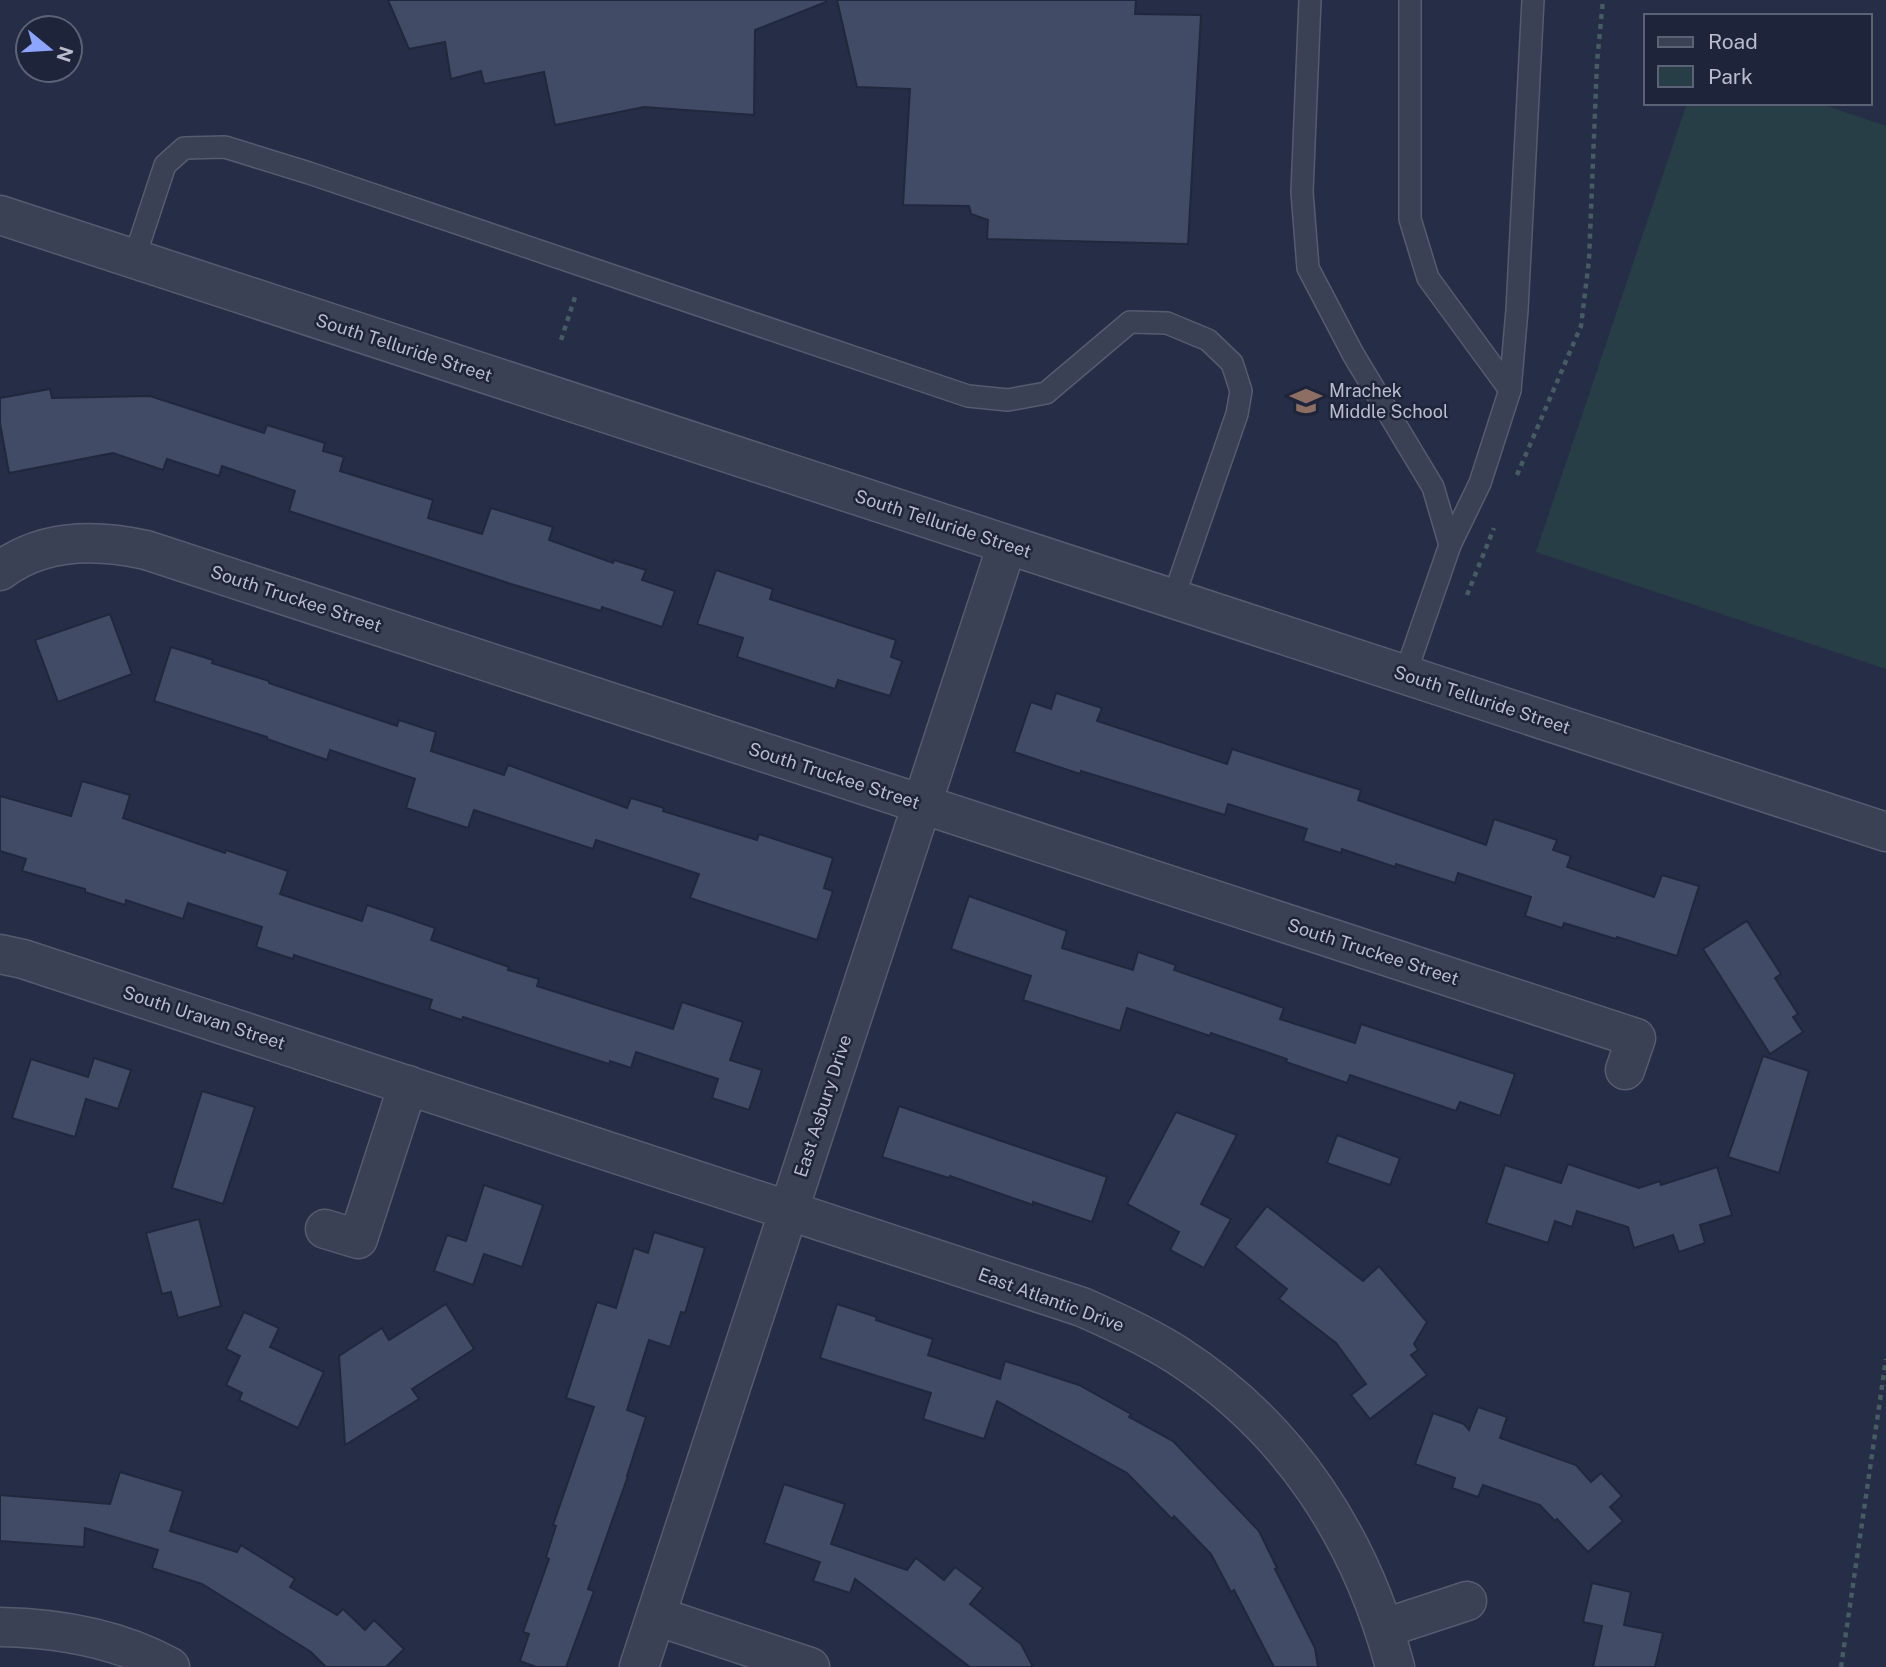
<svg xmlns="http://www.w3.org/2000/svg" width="1886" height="1667" font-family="'Public Sans',sans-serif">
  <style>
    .green { fill: #273e47 }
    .building { fill: #424b66; stroke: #21273d; stroke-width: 2 }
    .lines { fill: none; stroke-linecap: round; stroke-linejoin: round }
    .service-casing { stroke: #565b70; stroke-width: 24 }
    .minor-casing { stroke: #565b70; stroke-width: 41 }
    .tertiary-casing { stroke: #565b70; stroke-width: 41 }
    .path { stroke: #465b62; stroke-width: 4.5; stroke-dasharray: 5 5; stroke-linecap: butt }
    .service { stroke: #3a4155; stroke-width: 21 }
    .minor { stroke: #3a4155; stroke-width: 38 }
    .tertiary { stroke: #3a4155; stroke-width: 38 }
    .labels { text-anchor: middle; stroke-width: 5; stroke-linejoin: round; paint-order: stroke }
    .street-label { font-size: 18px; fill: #b8bdce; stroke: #1e253b }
    .poi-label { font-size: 18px; fill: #b8bdce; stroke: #1e253b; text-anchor: start }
  </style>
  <rect width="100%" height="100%" fill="#252e46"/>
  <polygon class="green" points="1687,103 1818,103 1886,126 1886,669 1536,552"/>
  <g class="building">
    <polygon points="388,0 826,0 826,2 755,30 754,115 644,107 555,125 544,72 484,84 481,71 451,79 445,42 409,49"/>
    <polygon points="837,0 1136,0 1135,14 1201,15 1188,244 987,239 988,220 971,214 969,206 903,205 910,89 857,87"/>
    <polygon points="50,389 52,398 150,396 264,433 267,425 325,443 323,451 344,457 340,471 433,500 428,518 482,534 491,508 553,527 549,540 613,563 614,560 646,570 642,580 675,591 662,627 602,607 601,611 511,584 289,511 295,491 222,466 219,476 167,459 163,470 113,453 9,473 0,423 0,398"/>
    <polygon points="716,570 773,589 770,599 896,640 891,657 902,661 890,696 838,680 835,689 737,657 743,638 697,624"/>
    <polygon points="110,614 132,674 58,702 35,640"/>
    <polygon points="171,647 213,660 212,663 269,681 269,683 397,726 399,720 436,732 431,751 504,775 508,765 627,808 631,798 664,808 663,811 757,840 759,834 833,858 824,888 833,891 817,940 690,898 699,874 596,840 593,849 474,810 468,828 406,808 415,779 330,750 327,760 267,739 267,737 154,701"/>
    <polygon points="1056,693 1102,708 1097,721 1227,764 1232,749 1361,790 1358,800 1486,845 1494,819 1557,840 1553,850 1571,856 1567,867 1654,897 1662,875 1699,886 1677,956 1617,937 1616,939 1564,923 1562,928 1525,916 1531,897 1458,873 1455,883 1396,864 1395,867 1342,849 1341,853 1303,841 1307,829 1228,804 1225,815 1081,771 1080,774 1014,752 1031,702 1051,709"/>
    <polygon points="82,781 130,795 123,818 225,853 226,850 288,871 280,894 362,921 367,905 395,914 435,928 431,940 509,967 508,970 539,979 537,986 673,1029 682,1002 743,1022 730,1060 762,1070 749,1110 712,1098 718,1079 636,1052 631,1068 610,1061 609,1064 463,1017 462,1020 429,1009 432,1000 294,955 293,959 256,947 262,927 188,903 183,919 126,900 125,905 85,892 85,889 22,871 26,859 0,851 0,796 71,816"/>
    <polygon points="969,896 1067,931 1062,948 1133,970 1138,952 1176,965 1174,970 1284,1008 1280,1019 1355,1043 1361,1024 1515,1074 1500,1116 1460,1102 1456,1111 1350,1075 1347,1083 1286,1062 1287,1059 1211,1033 1210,1036 1127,1008 1120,1031 1023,1000 1031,976 951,949"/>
    <polygon points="1747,921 1781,974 1775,978 1798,1014 1793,1017 1803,1032 1770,1054 1703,949"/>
    <polygon points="1763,1056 1809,1071 1779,1173 1728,1157"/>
    <polygon points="94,1058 131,1070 118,1109 86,1099 75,1137 12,1118 31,1059 88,1077"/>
    <polygon points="202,1091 255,1107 223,1204 172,1188"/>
    <polygon points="899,1106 1107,1177 1092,1222 1033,1202 1033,1205 950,1176 949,1178 882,1157"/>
    <polygon points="1176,1112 1237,1135 1201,1204 1231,1219 1204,1268 1170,1250 1179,1232 1127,1204"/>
    <polygon points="1337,1135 1400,1158 1390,1185 1327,1163"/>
    <polygon points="1568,1164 1639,1188 1660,1181 1661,1185 1717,1167 1732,1215 1700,1225 1705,1243 1679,1252 1673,1235 1634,1248 1628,1227 1577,1211 1572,1227 1555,1221 1548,1243 1486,1223 1505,1165 1561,1183"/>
    <polygon points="484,1185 543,1205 522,1267 484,1254 473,1285 434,1271 447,1235 466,1241"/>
    <polygon points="1267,1206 1363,1281 1379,1266 1427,1322 1414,1344 1418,1350 1411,1355 1427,1375 1370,1419 1351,1395 1366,1384 1336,1343 1279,1299 1287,1289 1235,1247"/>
    <polygon points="199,1219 221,1306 178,1318 171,1292 162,1294 146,1233"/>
    <polygon points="654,1232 705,1248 685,1313 681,1312 670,1347 649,1340 627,1410 646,1417 627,1476 628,1476 588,1589 594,1591 566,1667 536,1667 520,1661 529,1634 523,1632 549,1559 546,1557 556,1526 553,1525 594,1407 566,1398 597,1302 616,1308 634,1248 648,1253"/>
    <polygon points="446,1304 474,1349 412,1389 419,1399 345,1445 339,1356 382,1328 389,1340"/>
    <polygon points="837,1304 877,1317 876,1320 933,1339 928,1355 1000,1379 1005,1361 1079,1385 1131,1414 1129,1417 1173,1441 1259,1531 1277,1568 1275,1569 1315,1648 1318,1667 1274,1667 1234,1590 1231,1592 1211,1554 1174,1516 1172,1519 1127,1473 997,1401 984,1439 923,1419 931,1393 820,1358"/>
    <polygon points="244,1312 279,1328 270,1347 324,1372 298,1428 239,1400 242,1393 226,1385 240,1356 226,1349"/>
    <polygon points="1478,1407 1507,1417 1500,1438 1576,1465 1591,1482 1601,1473 1622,1496 1610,1507 1623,1521 1588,1552 1557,1519 1555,1521 1540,1505 1483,1485 1478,1497 1452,1488 1455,1478 1415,1464 1433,1413 1464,1424 1469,1430"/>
    <polygon points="120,1472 183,1491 170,1531 237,1552 241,1545 295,1579 290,1587 337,1615 343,1609 365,1630 374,1620 404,1649 386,1667 326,1667 311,1652 202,1584 152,1568 158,1550 85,1528 84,1547 0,1541 0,1495 110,1504"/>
    <polygon points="784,1484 845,1504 831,1544 907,1570 916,1558 944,1580 955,1567 983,1588 970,1604 1021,1644 1033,1667 970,1667 855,1579 850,1593 813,1581 820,1562 764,1543"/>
    <polygon points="1592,1583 1631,1592 1624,1625 1663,1633 1655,1667 1593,1667 1602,1626 1583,1622"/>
  </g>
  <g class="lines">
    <defs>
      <g id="service">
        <polyline points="1310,0 1302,192 1308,268 1353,354 1433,487 1450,545"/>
        <polyline points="1410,0 1410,219 1428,278 1510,390"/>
        <polyline points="134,259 165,165 184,148 225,147 309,173 968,396 1008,400 1046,393 1130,322 1167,323 1208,340 1232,363 1241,391 1237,414 1173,599"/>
        <polyline points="1405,675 1450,545 1480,483 1510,390 1517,310 1533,0"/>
      </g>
      <g id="minor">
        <path d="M0,571c43,-33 97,-32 146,-21l1490,488 -11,32"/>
        <path d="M0,954l23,5 1059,348c32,14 65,29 95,48 113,73 184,183 218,312"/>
        <polyline points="325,1229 358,1239 408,1085"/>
        <polyline points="656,1616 810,1667"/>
        <path d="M0,1627c57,1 119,12 170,40"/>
        <polyline points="1385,1628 1467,1601"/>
        <polyline points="639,1667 1007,545"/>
      </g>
      <polyline id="tertiary" points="0,215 1886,832"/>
    </defs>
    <use href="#service" class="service-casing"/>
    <use href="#minor" class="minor-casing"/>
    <use href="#tertiary" class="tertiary-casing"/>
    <g class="path">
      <polyline points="561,340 576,294"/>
      <polyline points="1517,475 1581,326 1589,260 1597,62 1603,0"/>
      <polyline points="1467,595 1494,528"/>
      <polyline points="1841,1667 1886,1359"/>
    </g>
    <use href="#service" class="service"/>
    <use href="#minor" class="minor"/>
    <use href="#tertiary" class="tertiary"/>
  </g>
  <defs>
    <symbol id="school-bare" viewBox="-9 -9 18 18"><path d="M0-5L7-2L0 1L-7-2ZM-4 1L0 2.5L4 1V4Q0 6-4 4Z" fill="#8d6e63" stroke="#1e253b" stroke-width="2.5" paint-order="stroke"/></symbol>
  </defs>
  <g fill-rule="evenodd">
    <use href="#school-bare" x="1284" y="379" width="44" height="44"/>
  </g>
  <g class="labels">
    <g class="street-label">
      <text transform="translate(404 348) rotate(18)" y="6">South Telluride Street</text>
      <text transform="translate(943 524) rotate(18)" y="6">South Telluride Street</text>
      <text transform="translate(296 599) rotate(18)" y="6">South Truckee Street</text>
      <text transform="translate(1482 700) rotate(18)" y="6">South Telluride Street</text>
      <text transform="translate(834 776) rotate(18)" y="6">South Truckee Street</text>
      <text transform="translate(1373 952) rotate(18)" y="6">South Truckee Street</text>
      <text transform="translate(204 1018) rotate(18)" y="6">South Uravan Street</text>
      <text transform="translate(823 1106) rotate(-72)" y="6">East Asbury Drive</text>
      <text transform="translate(1051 1300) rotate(20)" y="6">East Atlantic Drive</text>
    </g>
    <g class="poi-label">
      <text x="1329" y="397">Mrachek<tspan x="1329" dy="21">Middle School</tspan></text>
    </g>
  </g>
  <rect x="1644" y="14" width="228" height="91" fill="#1e253b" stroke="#5c6276" stroke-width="2"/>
  <rect x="1658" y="37" width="35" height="10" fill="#3a4155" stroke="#5c6276" stroke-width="2"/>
  <text x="1708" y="49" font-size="21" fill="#b8bdce">Road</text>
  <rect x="1658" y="66" width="35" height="21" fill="#273e47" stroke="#5c6276" stroke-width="2"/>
  <text x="1708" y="84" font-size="21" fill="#b8bdce">Park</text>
  <g transform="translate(49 49) rotate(108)"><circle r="33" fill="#1e253b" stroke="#5c6276" stroke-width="2"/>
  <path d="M0-5L12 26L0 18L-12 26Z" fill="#8ca5ff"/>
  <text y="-10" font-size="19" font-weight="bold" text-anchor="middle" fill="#b8bdce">N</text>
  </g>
</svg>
